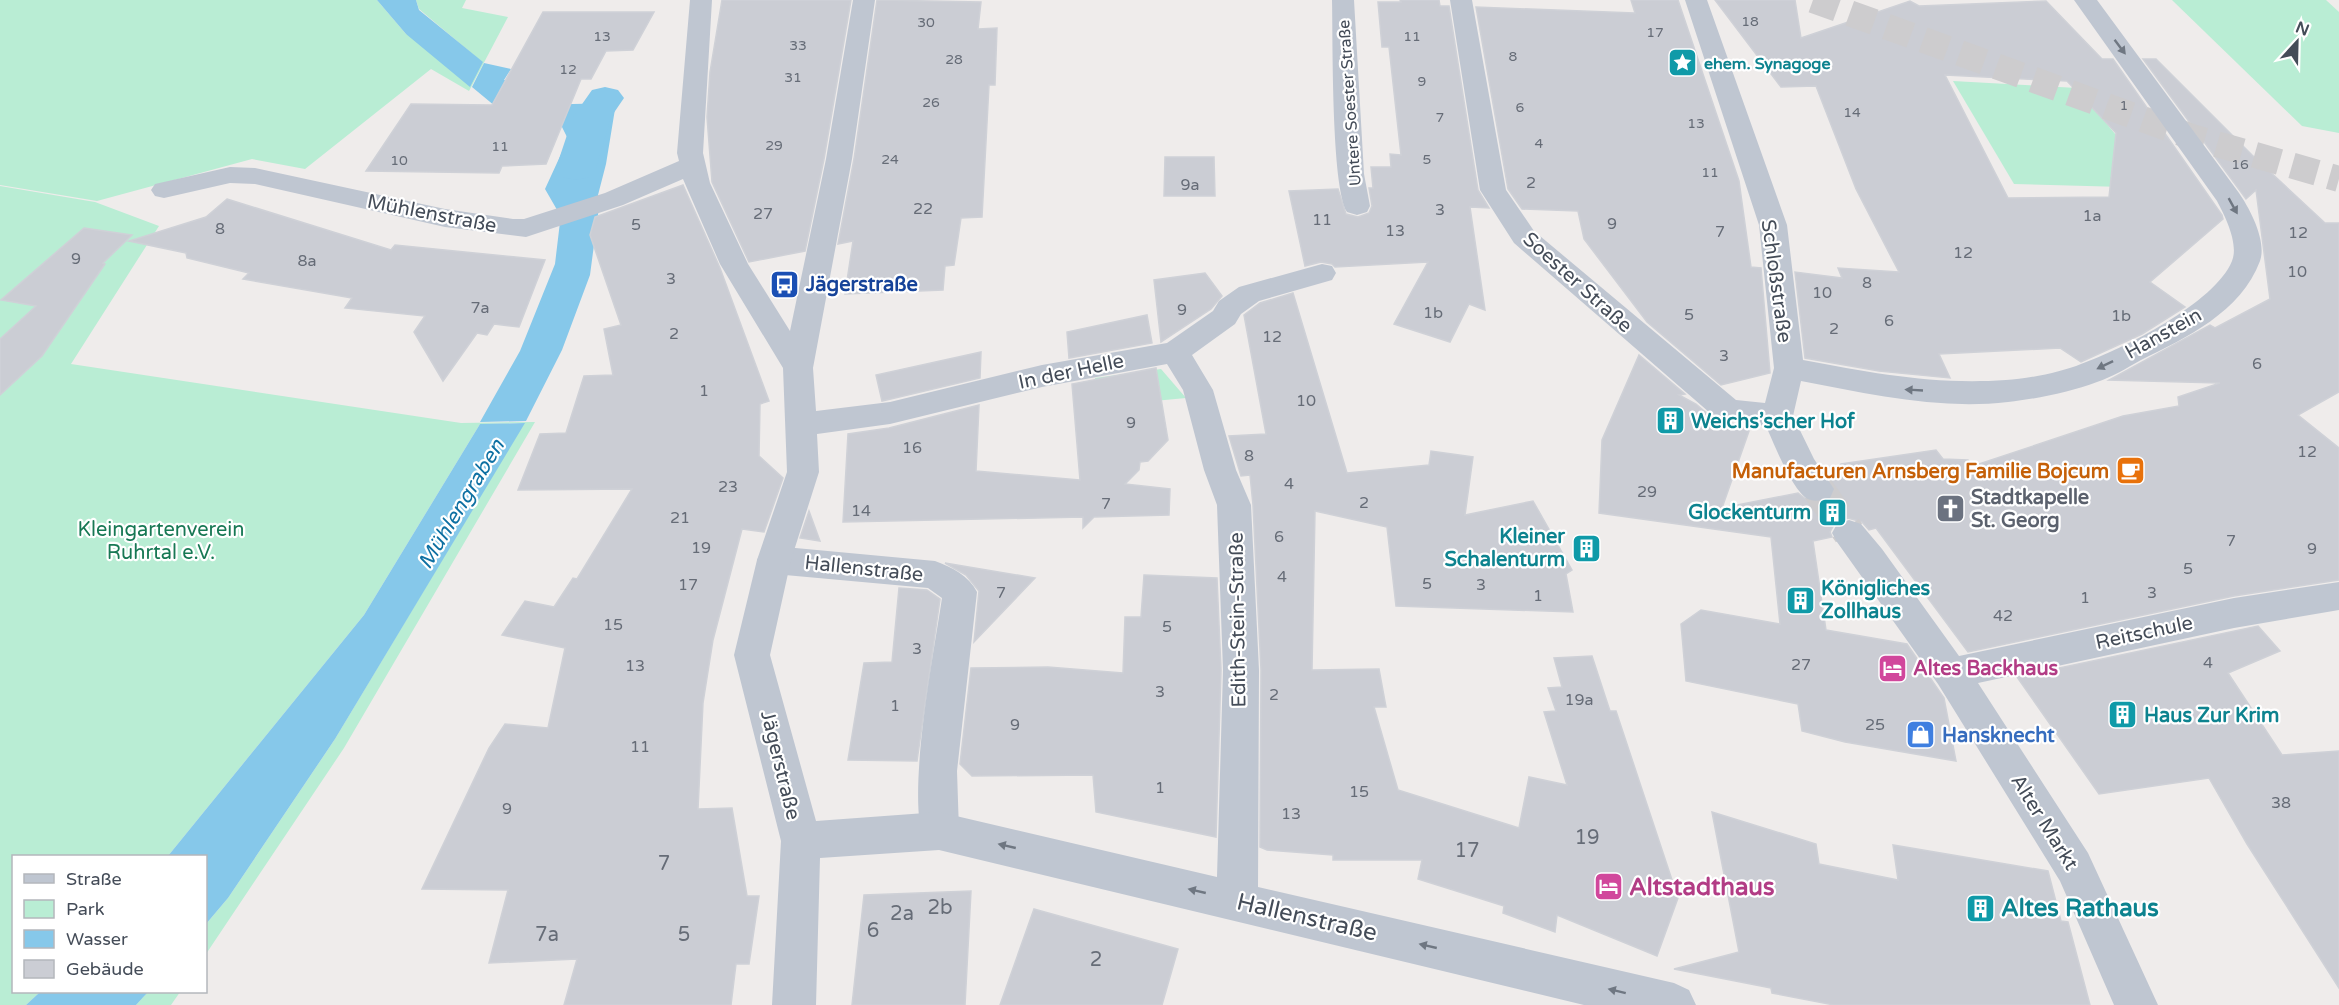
<svg xmlns="http://www.w3.org/2000/svg" width="2339" height="1005" font-family="'Varela Round',sans-serif">
  <style>
    .green { fill: #b9edd4 }
    .water { fill: #86c8ea }
    .lines { fill: none; stroke-linecap: round; stroke-linejoin: round }
    .canal { fill: #86c8ea; fill-rule: evenodd }
    .building { fill: #cbcdd4; stroke: #cfd1d7; stroke-width: 1.5; fill-rule: evenodd }
    .minor-tunnel { stroke: #cdccce; stroke-width: 32; stroke-dasharray: 32 16; stroke-linecap: butt }
    .primary-tunnel { stroke: #cdccce; stroke-width: 26; stroke-dasharray: 26 13; stroke-linecap: butt }
    .pedestrian { fill: #bfc6d1; fill-rule: evenodd }
    .minor { fill: #bfc6d1; fill-rule: evenodd }
    .oneway { fill: #6f7782 }
    .labels { text-anchor: middle; stroke-width: 4.5; stroke-linejoin: round; paint-order: stroke }
    .far-number-label { font-size: 14px; fill: #666c77 }
    .far-culture-label { font-size: 16px; font-weight: bold; fill: #0d838f; stroke: #fff; text-anchor: start }
    .far-street-label { font-size: 16px; fill: #444c58; stroke: #fff }
    .number-label { font-size: 16px; fill: #666c77 }
    .street-label { font-size: 20px; fill: #444c58; stroke: #fff }
    .transit-label { font-size: 20px; font-weight: bold; fill: #164399; stroke: #fff; text-anchor: start }
    .culture-label { font-size: 20px; font-weight: bold; fill: #0d838f; stroke: #fff; text-anchor: start }
    .food-label { font-size: 20px; font-weight: bold; fill: #c56008; stroke: #fff; text-anchor: end }
    .worship-label { font-size: 20px; font-weight: bold; fill: #5b616d; stroke: #fff; text-anchor: start }
    .park-label { font-size: 20px; fill: #177854; stroke: #fff }
    .hotel-label { font-size: 20px; font-weight: bold; fill: #b23c85; stroke: #fff; text-anchor: start }
    .shop-label { font-size: 20px; font-weight: bold; fill: #366cbe; stroke: #fff; text-anchor: start }
    .near-number-label { font-size: 20px; fill: #666c77 }
    .water-label { font-size: 21px; font-style: italic; fill: #0e70a2; stroke: #fff }
    .near-hotel-label { font-size: 24px; font-weight: bold; fill: #b23c85; stroke: #fff; text-anchor: start }
    .near-culture-label { font-size: 24px; font-weight: bold; fill: #0d838f; stroke: #fff; text-anchor: start }
    .near-street-label { font-size: 24px; fill: #444c58; stroke: #fff }
  </style>
  <rect width="100%" height="100%" fill="#efeceb"/>
  <g class="green">
    <polygon points="0,0 377,0 406,34 482,62 419,9 416,0 466,0 462,8 508,17 469,91 431,69 305,169 252,159 97,201 0,185"/>
    <polygon points="2172,0 2326,0 2339,12 2339,133 2302,126"/>
    <polygon points="1953,81 2077,88 2160,188 2014,184"/>
    <polygon points="0,186 95,202 159,226 71,364 461,423 535,422 344,748 206,954 206,924 228,898 335,739 524,423 480,424 364,615 168,856 14,856 14,992 40,992 26,1005 0,1005"/>
    <polygon points="1161,369 1186,398 1101,406 1095,378"/>
    <polygon points="148,992 180,992 171,1005 136,1005"/>
  </g>
  <g class="water">
    <polygon points="377,0 416,0 419,10 483,62 470,87 406,34"/>
    <polygon points="484,63 511,69 504,80 514,81 530,105 616,103 606,164 598,195 599,202 560,215 545,189 568,139 562,127 519,126 472,87"/>
    <polygon points="599,207 590,275 562,350 526,421 480,422 520,351 555,264 560,222"/>
    <polygon points="525,423 335,739 228,898 206,924 206,856 168,856 364,615 480,424"/>
    <polygon points="40,992 148,992 136,1005 26,1005"/>
  </g>
  <g class="lines">
    <polygon class="canal" points="605,87 618,90 624,98 611,117 596,168 590,177 576,180 562,177 556,168 573,117 592,90"/>
  </g>
  <g class="building">
    <polygon points="722,0 851,0 824,159 805,251 749,262 712,182 707,117 710,72"/>
    <polygon points="877,0 981,2 978,29 997,28 995,85 989,85 982,217 961,218 954,265 945,266 943,290 845,294 853,241 838,244 854,159"/>
    <polygon points="1400,0 1439,0 1440,6 1449,6 1478,190 1489,208 1470,207 1485,310 1469,304 1450,342 1394,324 1428,262 1335,267 1332,264 1321,262 1305,266 1289,191 1338,189 1346,214 1358,217 1369,213 1372,206 1369,188 1373,188 1371,167 1391,167 1390,154 1401,155 1389,47 1382,47 1378,2 1401,2"/>
    <polygon points="1631,0 1678,0 1739,181 1751,267 1761,268 1770,373 1721,385 1647,322 1584,239 1578,211 1522,209 1508,189 1476,7 1635,13"/>
    <path d="M1715,0h80l6,38 109,-37 9,5 127,-5 56,58h11l109,156 1,4 -73,63 35,25 -43,27 -61,28 -21,-14 -121,6 11,24 -71,-7 -74,-13 -10,-86 47,6 -4,-10 61,4 -43,-83 -40,-103 -35,1zM1945,75l122,6 49,52 -7,64 -101,1z"/>
    <polygon points="543,12 654,12 633,50 606,51 591,79 581,79 546,164 502,166 499,173 366,171 411,104 492,105"/>
    <polygon points="2143,59 2156,59 2252,155 2325,223 2339,223 2339,392 2298,415 2339,448 2339,580 2234,596 1968,652 1876,528 1869,530 1862,522 1848,518 1835,523 1830,532 1832,537 1813,541 1826,630 1907,644 1944,698 1956,761 1845,742 1802,731 1798,704 1686,681 1681,624 1701,610 1780,624 1771,537 1599,513 1602,440 1639,355 1685,394 1679,395 1696,404 1716,421 1736,424 1749,431 1722,508 1798,493 1811,503 1831,500 1836,490 1830,480 1841,464 1936,450 1943,459 1968,460 1973,466 2123,416 2179,406 2178,397 2220,383 2109,380 2210,325 2215,328 2270,299 2256,190 2246,199"/>
    <polygon points="1165,157 1214,157 1215,196 1164,196"/>
    <polygon points="683,185 720,268 769,401 760,404 759,456 783,478 764,532 742,529 713,640 703,703 698,809 732,808 747,896 759,896 752,944 749,964 736,964 731,1005 564,1005 577,959 489,963 508,890 422,889 489,748 505,724 548,728 565,648 502,635 525,601 554,607 573,578 577,579 632,489 518,490 540,434 566,433 584,376 613,375 604,329 621,325 590,235 595,217"/>
    <polygon points="227,199 391,250 395,245 545,260 519,327 494,324 487,335 477,333 443,381 414,332 425,316 345,308 352,298 243,279 249,273 187,258 186,253 129,241 206,217"/>
    <polygon points="84,228 132,235 103,263 105,264 42,356 0,395 0,339 36,306 1,300"/>
    <polygon points="1205,273 1222,296 1211,309 1161,342 1154,280"/>
    <polygon points="1293,293 1347,473 1429,465 1431,451 1473,457 1465,515 1533,501 1572,570 1566,574 1573,612 1396,606 1387,527 1315,511 1312,670 1379,669 1386,707 1374,707 1398,790 1519,828 1529,777 1567,785 1544,712 1556,711 1548,688 1562,687 1554,658 1592,656 1610,711 1616,711 1678,898 1657,956 1557,915 1555,932 1503,913 1504,906 1418,879 1422,860 1333,860 1333,855 1267,850 1260,847 1261,670 1253,505 1250,475 1241,476 1229,436 1266,434 1244,315 1260,303"/>
    <polygon points="1147,315 1152,343 1069,358 1067,332"/>
    <polygon points="981,352 980,378 882,401 876,375"/>
    <polygon points="1156,368 1168,440 1148,461 1140,462 1139,470 1125,484 1170,489 1169,515 1094,517 1083,528 1083,517 843,522 848,434 889,428 979,405 976,471 1080,480 1072,384"/>
    <polygon points="809,511 820,541 800,538"/>
    <polygon points="945,563 1035,578 974,642 979,591 966,575"/>
    <polygon points="1144,575 1217,578 1221,670 1216,837 1096,812 1093,775 972,776 960,764 971,668 1048,667 1123,673 1125,617 1141,617"/>
    <polygon points="899,588 927,590 940,599 917,761 848,760 864,663 892,662"/>
    <polygon points="2258,626 2280,651 2228,673 2282,755 2339,751 2339,988 2247,844 2209,778 2099,794 2017,677"/>
    <polygon points="1712,812 1816,844 1819,864 1898,880 1893,845 2048,871 2061,921 2068,922 2090,1005 1834,1005 1772,993 1771,988 1674,969 1739,952"/>
    <polygon points="971,891 965,1005 852,1005 864,895"/>
    <polygon points="1034,909 1178,949 1162,1005 1000,1005"/>
  </g>
  <g class="lines">
    <polyline class="minor-tunnel" points="1818,489 1849,533"/>
    <polyline class="primary-tunnel" points="1813,0 2192,137 2339,179"/>
    <path class="pedestrian" d="M774,546l161,15c17,6 34,15 42,31l-20,179 2,60 -6,13 -14,6 -14,-6c-20,-45 9,-191 17,-246l-14,-10 -154,-14 -12,-4 -5,-10 5,-10z"/>
    <g class="minor">
      <path d="M690,0h22l-9,153 7,30 38,81 42,67 36,-172 27,-159h22l-23,159 -39,209 3,43 74,-9 152,-37 125,-22 46,-32 6,-10 20,-14 83,-23 10,2 4,7 -4,7 -73,21 -18,13 -6,10 -43,31 21,35 23,80 15,35 8,165 -1,217 416,96 15,7 7,15h-112l-645,-155 -119,8 -4,147h-44l9,-164 -47,-186 23,-95 30,-88 -4,-104 -63,-104 -37,-85 -60,26 -97,32 -81,-10 -190,-43 -25,-1 -66,15 -9,-2 -4,-6 4,-6 75,-17 25,1 190,41 68,10h11l81,-26 74,-32 -2,-8zM1167,364l16,26 21,80 13,35 6,165 -6,207 -278,-65 -123,9 -46,-166 21,-95 28,-88 -2,-38 73,-10 152,-37z"/>
      <path d="M1332,0h22l10,174 6,32 -3,6 -10,3 -10,-3c-16,-26 -14,-173 -15,-212z"/>
      <path d="M1450,0h22l34,190 28,41 202,169 29,3 9,-35 -15,-143 -74,-225h22l80,225 16,135c70,13 130,25 203,20 21,-1 56,-8 75,-16 42,-15 134,-61 151,-103 7,-17 -7,-45 -15,-60l-143,-201h23l142,193c11,16 28,48 21,68 -19,51 -74,77 -119,99 -14,8 -29,17 -44,22 -27,10 -61,17 -89,20 -70,8 -139,-8 -207,-21l-8,35 21,43 20,30 -4,9c-8,2 -16,5 -24,0 -15,-11 -32,-54 -40,-72l-49,-7 -203,-176 -34,-53z"/>
      <polygon points="1849,520 1861,524 1882,549 1959,656 2234,598 2339,582 2339,610 2234,628 1978,683 2088,853 2158,1005 2114,1005 2060,881 1938,684 1837,542 1832,533 1837,524"/>
    </g>
  </g>
  <defs><path id="oneway-solid" d="M-6-.8H1V-3.2L6.5 0L1 3.2V.8H-6Z" transform="scale(1.5)"/></defs>
  <g class="oneway">
    <use href="#oneway-solid" transform="translate(2120 47) rotate(53)"/>
    <use href="#oneway-solid" transform="translate(2233 206) rotate(61)"/>
    <use href="#oneway-solid" transform="translate(2105 365) rotate(154)"/>
    <use href="#oneway-solid" transform="translate(1914 390) rotate(-177)"/>
    <use href="#oneway-solid" transform="translate(1007 846) rotate(-167)"/>
    <use href="#oneway-solid" transform="translate(1197 891) rotate(-167)"/>
    <use href="#oneway-solid" transform="translate(1428 946) rotate(-167)"/>
    <use href="#oneway-solid" transform="translate(1617 991) rotate(-166)"/>
  </g>
  <defs>
    <symbol id="sight-square" viewBox="-11 -11 22 22"><rect x="-9" y="-9" width="18" height="18" rx="4" fill="#0f9aa8" stroke="#fff"/><path d="M0-6L1.8-2.2L6-1.7L2.9 1.2L3.7 5.4L0 3.3L-3.7 5.4L-2.9 1.2L-6-1.7L-1.8-2.2Z" fill="#fff"/></symbol>
    <symbol id="bus-square" viewBox="-11 -11 22 22"><rect x="-9" y="-9" width="18" height="18" rx="4" fill="#1a4fb4" stroke="#fff"/><path d="M-5-6H5V4H4V6H2V4H-2V6H-4V4H-5ZM-3.5-4V0h7V-4ZM-3.5 1.2v1.5H-2V1.2ZM2 1.2v1.5H3.5V1.2Z" fill="#fff"/></symbol>
    <symbol id="building-square" viewBox="-11 -11 22 22"><rect x="-9" y="-9" width="18" height="18" rx="4" fill="#0f9aa8" stroke="#fff"/><path d="M-4-6H4V6H1V3H-1V6H-4ZM-2.5-4.3h1.7v1.8h-1.7ZM.8-4.3h1.7v1.8H.8ZM-2.5-1h1.7V.8h-1.7ZM.8-1h1.7V.8H.8Z" fill="#fff"/></symbol>
    <symbol id="cafe-square" viewBox="-11 -11 22 22"><rect x="-9" y="-9" width="18" height="18" rx="4" fill="#e8710a" stroke="#fff"/><path d="M-5.5-4.5H6V0H3Q3 3.5 0 3.5H-2.5Q-5.5 3.5-5.5 0ZM3-3.2v2h1.7v-2ZM-6 4.5H4V6H-6Z" fill="#fff"/></symbol>
    <symbol id="church-square" viewBox="-11 -11 22 22"><rect x="-9" y="-9" width="18" height="18" rx="4" fill="#6b7280" stroke="#fff"/><path d="M-1.2-6h2.4v3.5h3.3v2.4h-3.3V6h-2.4V-.1h-3.3v-2.4h3.3Z" fill="#fff"/></symbol>
    <symbol id="hotel-square" viewBox="-11 -11 22 22"><rect x="-9" y="-9" width="18" height="18" rx="4" fill="#d1479c" stroke="#fff"/><path d="M-6-4.5h1.5V1H6V5H4.5V3h-9V5H-6ZM-4 0a1.8 1.8 0 1 1 3.6 0ZM.5 0V-2.5h3Q6-2.5 6 0Z" fill="#fff"/></symbol>
    <symbol id="shop-square" viewBox="-11 -11 22 22"><rect x="-9" y="-9" width="18" height="18" rx="4" fill="#3f7fe0" stroke="#fff"/><path d="M-5-2.5h2.3a2.7 3.5 0 0 1 5.4 0H5L5.5 6h-11ZM-1.5-2.5h3a1.5 2.3 0 0 0-3 0Z" fill="#fff"/></symbol>
  </defs>
  <g fill-rule="evenodd">
    <use href="#sight-square" x="1666" y="46" width="33" height="33"/>
    <use href="#bus-square" x="768" y="268" width="33" height="33"/>
    <use href="#building-square" x="1654" y="404" width="33" height="33"/>
    <use href="#cafe-square" x="2114" y="454" width="33" height="33"/>
    <use href="#church-square" x="1934" y="492" width="33" height="33"/>
    <use href="#building-square" x="1816" y="496" width="33" height="33"/>
    <use href="#building-square" x="1570" y="532" width="33" height="33"/>
    <use href="#building-square" x="1784" y="584" width="33" height="33"/>
    <use href="#hotel-square" x="1876" y="652" width="33" height="33"/>
    <use href="#building-square" x="2106" y="698" width="33" height="33"/>
    <use href="#shop-square" x="1904" y="718" width="33" height="33"/>
    <use href="#hotel-square" x="1592" y="870" width="33" height="33"/>
    <use href="#building-square" x="1964" y="892" width="33" height="33"/>
  </g>
  <g class="labels">
    <g class="far-number-label">
      <text x="1750" y="26">18</text>
      <text x="926" y="27">30</text>
      <text x="1655" y="37">17</text>
      <text x="602" y="41">13</text>
      <text x="1412" y="41">11</text>
      <text x="798" y="50">33</text>
      <text x="1513" y="61">8</text>
      <text x="954" y="64">28</text>
      <text x="568" y="74">12</text>
      <text x="793" y="82">31</text>
      <text x="1422" y="86">9</text>
      <text x="931" y="107">26</text>
      <text x="2124" y="110">1</text>
      <text x="1520" y="112">6</text>
      <text x="1852" y="117">14</text>
      <text x="1440" y="122">7</text>
      <text x="1696" y="128">13</text>
      <text x="1539" y="148">4</text>
      <text x="774" y="150">29</text>
      <text x="500" y="151">11</text>
      <text x="890" y="164">24</text>
      <text x="1427" y="164">5</text>
      <text x="399" y="165">10</text>
      <text x="2240" y="169">16</text>
      <text x="1710" y="177">11</text>
    </g>
    <g class="far-culture-label">
      <text x="1704" y="69">ehem. Synagoge</text>
    </g>
    <g class="far-street-label">
      <text transform="translate(1349 103) rotate(-94)" y="6">Untere Soester Straße</text>
    </g>
    <g class="number-label">
      <text x="1531" y="188">2</text>
      <text x="1190" y="190">9a</text>
      <text x="923" y="214">22</text>
      <text x="1440" y="215">3</text>
      <text x="763" y="219">27</text>
      <text x="2092" y="221">1a</text>
      <text x="1322" y="225">11</text>
      <text x="1612" y="229">9</text>
      <text x="636" y="230">5</text>
      <text x="220" y="234">8</text>
      <text x="1395" y="236">13</text>
      <text x="1720" y="237">7</text>
      <text x="2298" y="238">12</text>
      <text x="1963" y="258">12</text>
      <text x="76" y="264">9</text>
      <text x="307" y="266">8a</text>
      <text x="2297" y="277">10</text>
      <text x="671" y="284">3</text>
      <text x="1867" y="288">8</text>
      <text x="1822" y="298">10</text>
      <text x="480" y="313">7a</text>
      <text x="1182" y="315">9</text>
      <text x="1433" y="318">1b</text>
      <text x="1689" y="320">5</text>
      <text x="2121" y="321">1b</text>
      <text x="1889" y="326">6</text>
      <text x="1834" y="334">2</text>
      <text x="674" y="339">2</text>
      <text x="1272" y="342">12</text>
      <text x="1724" y="361">3</text>
      <text x="2257" y="369">6</text>
      <text x="704" y="396">1</text>
      <text x="1306" y="406">10</text>
      <text x="1131" y="428">9</text>
      <text x="912" y="453">16</text>
      <text x="2307" y="457">12</text>
      <text x="1249" y="461">8</text>
      <text x="1289" y="489">4</text>
      <text x="728" y="492">23</text>
      <text x="1647" y="497">29</text>
      <text x="1364" y="508">2</text>
      <text x="1106" y="509">7</text>
      <text x="861" y="516">14</text>
      <text x="680" y="523">21</text>
      <text x="1279" y="542">6</text>
      <text x="2231" y="546">7</text>
      <text x="701" y="553">19</text>
      <text x="2312" y="554">9</text>
      <text x="2188" y="574">5</text>
      <text x="1282" y="582">4</text>
      <text x="1427" y="589">5</text>
      <text x="688" y="590">17</text>
      <text x="1481" y="590">3</text>
      <text x="1001" y="598">7</text>
      <text x="2152" y="598">3</text>
      <text x="1538" y="601">1</text>
      <text x="2085" y="603">1</text>
      <text x="2003" y="621">42</text>
      <text x="613" y="630">15</text>
      <text x="1167" y="632">5</text>
      <text x="917" y="654">3</text>
      <text x="2208" y="668">4</text>
      <text x="1801" y="670">27</text>
      <text x="635" y="671">13</text>
      <text x="1160" y="697">3</text>
      <text x="1274" y="700">2</text>
      <text x="1579" y="705">19a</text>
      <text x="895" y="711">1</text>
      <text x="1015" y="730">9</text>
      <text x="1875" y="730">25</text>
      <text x="640" y="752">11</text>
      <text x="1160" y="793">1</text>
      <text x="1359" y="797">15</text>
      <text x="2281" y="808">38</text>
      <text x="507" y="814">9</text>
      <text x="1291" y="819">13</text>
    </g>
    <g class="street-label">
      <text transform="translate(432 213) rotate(11)" y="7">Mühlenstraße</text>
      <text transform="translate(1777 281) rotate(82)" y="7">Schloßstraße</text>
      <text transform="translate(1578 282) rotate(42)" y="7">Soester Straße</text>
      <text transform="translate(2163 333) rotate(-29)" y="7">Hanstein</text>
      <text transform="translate(1071 371) rotate(-12)" y="7">In der Helle</text>
      <text transform="translate(864 568) rotate(6)" y="7">Hallenstraße</text>
      <text transform="translate(1237 620) rotate(-91)" y="7">Edith-Stein-Straße</text>
      <text transform="translate(2144 632) rotate(-12)" y="7">Reitschule</text>
      <text transform="translate(781 765) rotate(76)" y="7">Jägerstraße</text>
      <text transform="translate(2045 822) rotate(58)" y="7">Alter Markt</text>
    </g>
    <g class="transit-label">
      <text x="806" y="291">Jägerstraße</text>
    </g>
    <g class="culture-label">
      <text x="1691" y="428">Weichs’scher Hof</text>
      <text x="1811" y="519" text-anchor="end">Glockenturm</text>
      <text x="1565" y="543" text-anchor="end">Kleiner<tspan x="1565" dy="23">Schalenturm</tspan></text>
      <text x="1821" y="595">Königliches<tspan x="1821" dy="23">Zollhaus</tspan></text>
      <text x="2144" y="722">Haus Zur Krim</text>
    </g>
    <g class="food-label">
      <text x="2109" y="478">Manufacturen Arnsberg Familie Bojcum</text>
    </g>
    <g class="worship-label">
      <text x="1971" y="504">Stadtkapelle<tspan x="1971" dy="23">St. Georg</tspan></text>
    </g>
    <g class="park-label">
      <text x="161" y="536">Kleingartenverein<tspan x="161" dy="23">Ruhrtal e.V.</tspan></text>
    </g>
    <g class="hotel-label">
      <text x="1913" y="675">Altes Backhaus</text>
    </g>
    <g class="shop-label">
      <text x="1942" y="742">Hansknecht</text>
    </g>
    <g class="near-number-label">
      <text x="1587" y="844">19</text>
      <text x="1467" y="857">17</text>
      <text x="664" y="870">7</text>
      <text x="940" y="914">2b</text>
      <text x="902" y="920">2a</text>
      <text x="873" y="937">6</text>
      <text x="547" y="941">7a</text>
      <text x="684" y="941">5</text>
      <text x="1096" y="966">2</text>
    </g>
    <g class="water-label">
      <text transform="translate(461 504) rotate(-59)" y="7">Mühlengraben</text>
    </g>
    <g class="near-hotel-label">
      <text x="1629" y="895">Altstadthaus</text>
    </g>
    <g class="near-culture-label">
      <text x="2001" y="916">Altes Rathaus</text>
    </g>
    <g class="near-street-label">
      <text transform="translate(1307 917) rotate(13)" y="8">Hallenstraße</text>
    </g>
  </g>
  <rect x="12" y="855" width="195" height="138" fill="#ffffff" stroke="#b4b7bc" stroke-width="1.5"/>
  <rect x="24" y="874" width="30" height="9" fill="#bfc6d1" stroke="#b4b7bc" stroke-width="1.5"/>
  <text x="66" y="885" font-size="18" fill="#444c58">Straße</text>
  <rect x="24" y="900" width="30" height="18" fill="#b9edd4" stroke="#b4b7bc" stroke-width="1.5"/>
  <text x="66" y="915" font-size="18" fill="#444c58">Park</text>
  <rect x="24" y="930" width="30" height="18" fill="#86c8ea" stroke="#b4b7bc" stroke-width="1.5"/>
  <text x="66" y="945" font-size="18" fill="#444c58">Wasser</text>
  <rect x="24" y="960" width="30" height="18" fill="#cbcdd4" stroke="#b4b7bc" stroke-width="1.5"/>
  <text x="66" y="975" font-size="18" fill="#444c58">Gebäude</text>
  <g transform="translate(2297 42) rotate(22)" stroke="#ffffff" stroke-width="4.5" paint-order="stroke">
  <path d="M0-4.5L10 22L0 15L-10 22Z" fill="#444c58"/>
  <text y="-9" font-size="16" font-weight="bold" text-anchor="middle" fill="#444c58">N</text>
  </g>
</svg>
